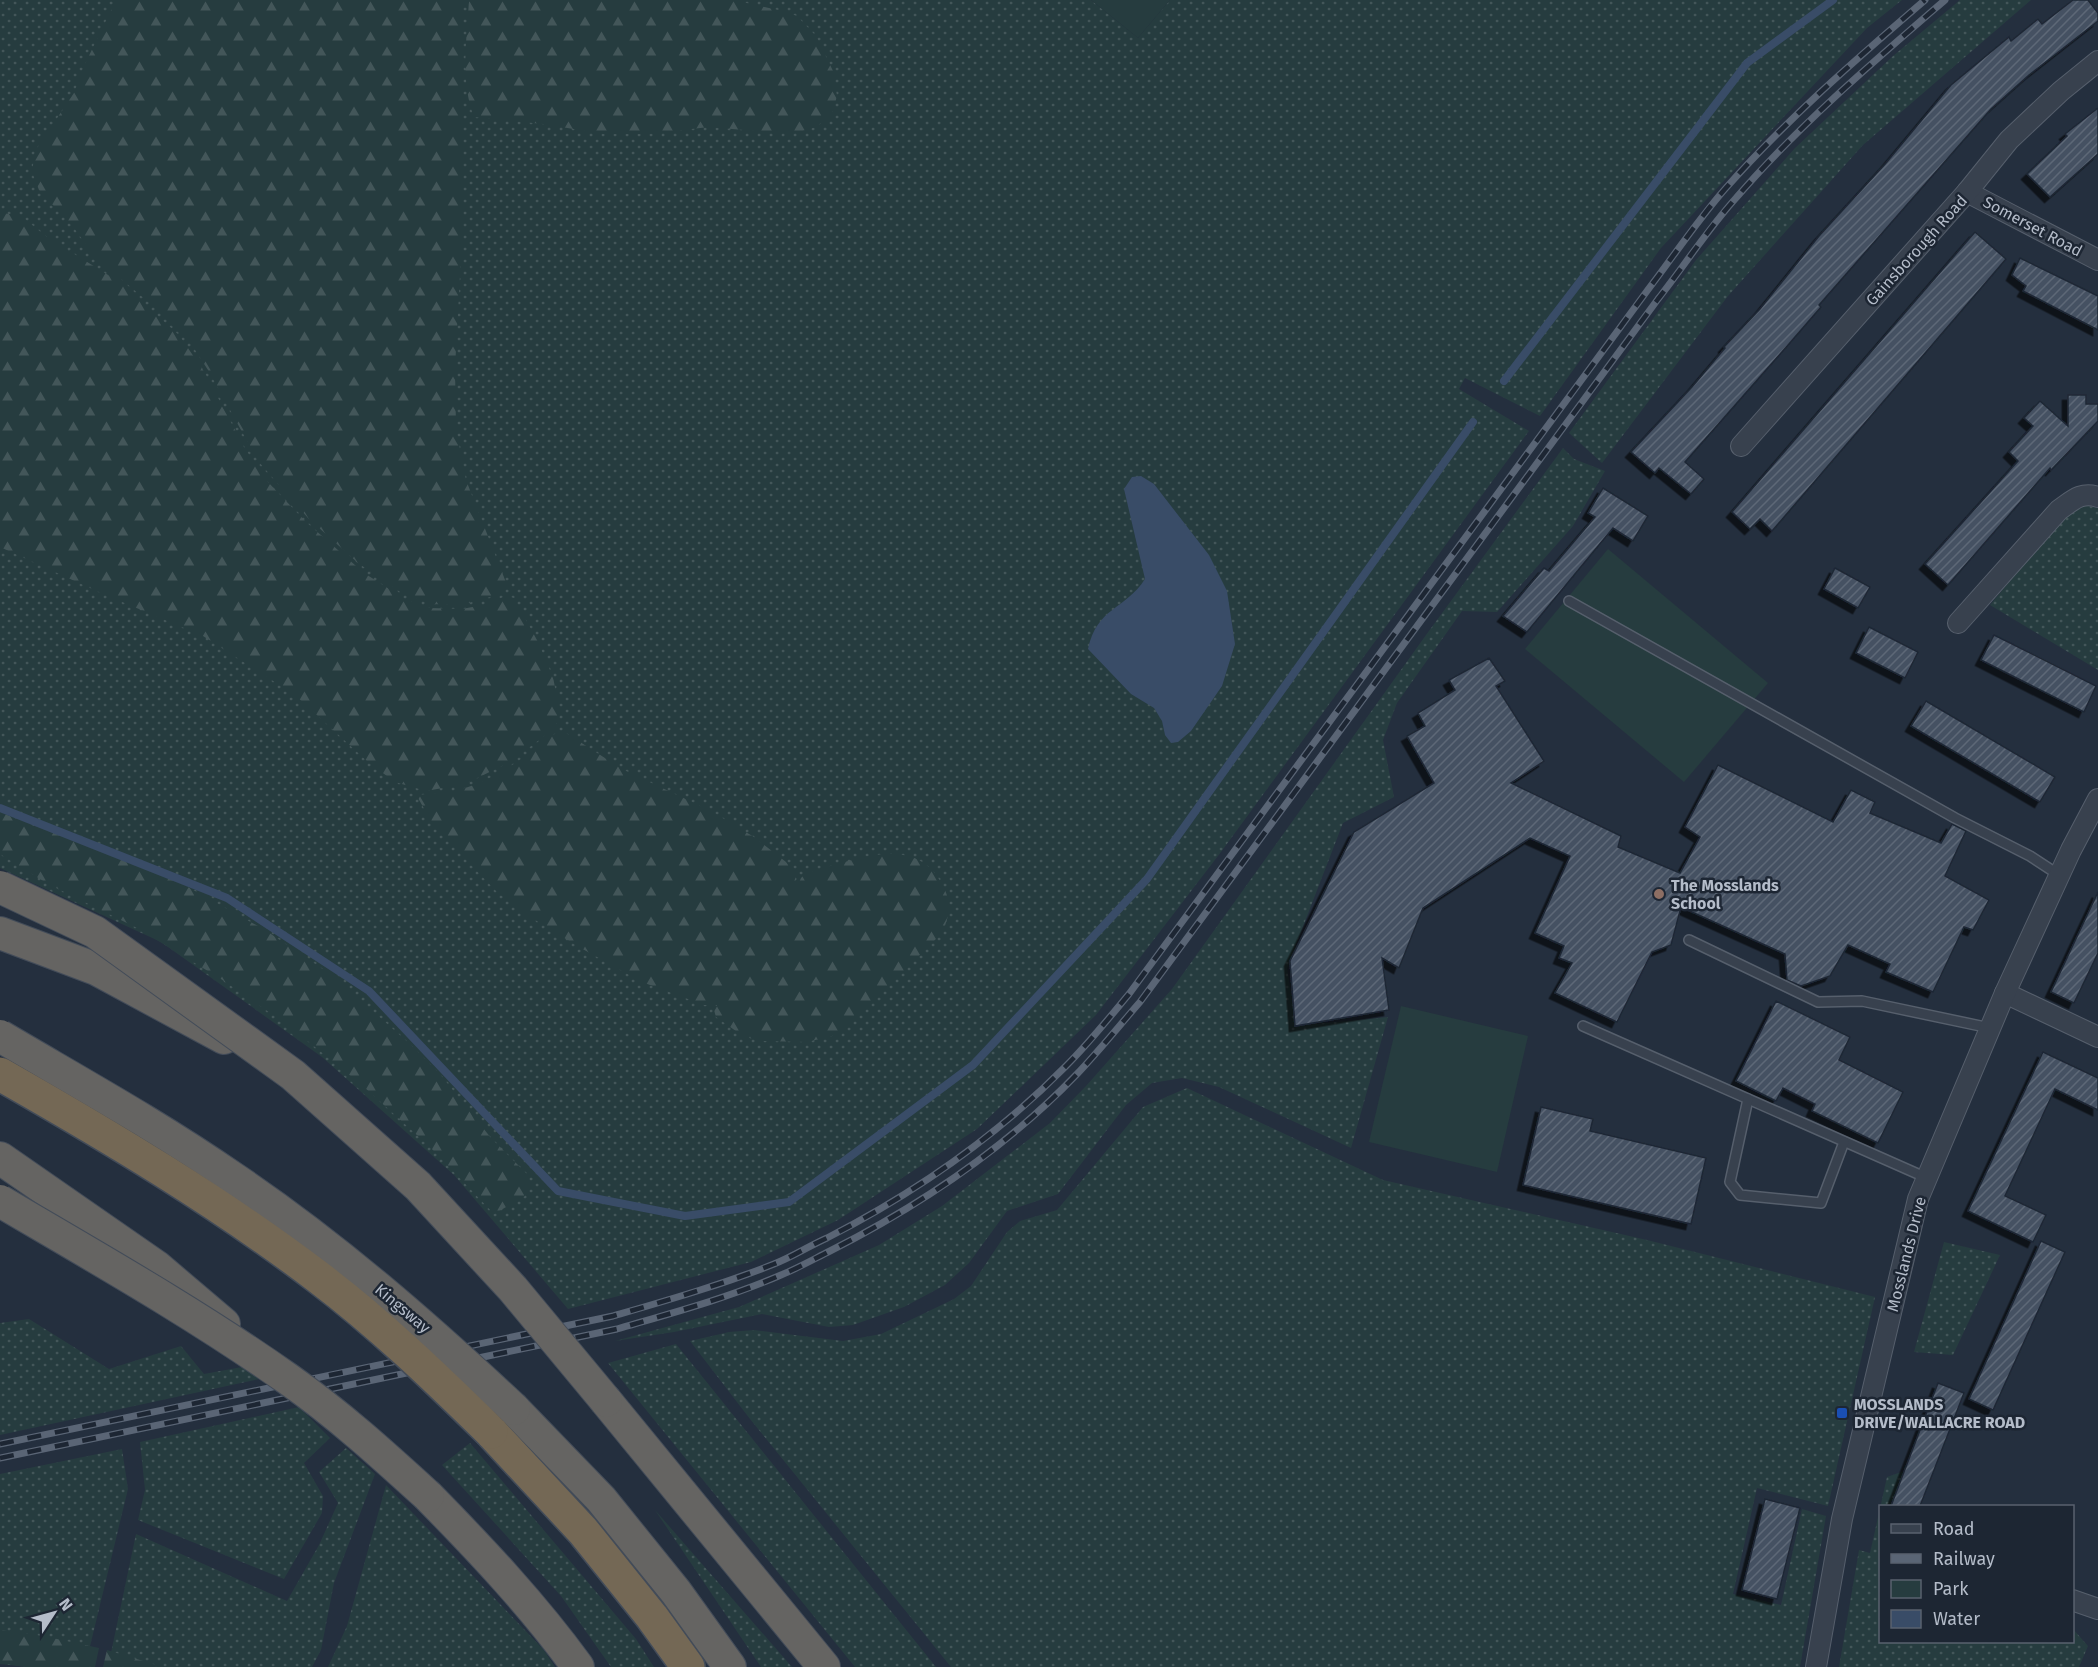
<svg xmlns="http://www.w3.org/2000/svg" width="2098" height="1667" font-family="'Fira Sans',sans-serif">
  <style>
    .green { fill: url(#green-dots) }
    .forest { fill: url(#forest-firs) }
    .pitch { fill: #263c3f }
    .water { fill: #394c67 }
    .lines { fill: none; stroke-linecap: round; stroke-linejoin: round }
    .stream { stroke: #394c67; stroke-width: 8 }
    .building { fill: url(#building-hatch); stroke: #1f2835; stroke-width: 1.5; filter: url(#shadow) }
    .service-casing { stroke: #565f6c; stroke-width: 12 }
    .minor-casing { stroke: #565f6c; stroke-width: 22 }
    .trunk-casing { stroke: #434c59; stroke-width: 34 }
    .motorway-casing { stroke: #434c59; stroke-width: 36 }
    .service { stroke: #38414e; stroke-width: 9 }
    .minor { stroke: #38414e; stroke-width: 20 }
    .trunk { stroke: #656462; stroke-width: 32 }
    .motorway { stroke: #746855; stroke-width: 33 }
    .rail-casing { stroke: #5a6575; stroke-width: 7 }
    .rail { stroke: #1d2633; stroke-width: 4.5; stroke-dasharray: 14; stroke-linecap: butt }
    .trunk-bridge-casing { stroke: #434c59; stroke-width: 34; stroke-linecap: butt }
    .motorway-bridge-casing { stroke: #434c59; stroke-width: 36; stroke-linecap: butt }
    .trunk-bridge { stroke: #656462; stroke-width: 32 }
    .motorway-bridge { stroke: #746855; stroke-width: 33 }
    .education-dot { fill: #8d6e63; stroke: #1d2633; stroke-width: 2 }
    .transit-dot { fill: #1a4fb4; stroke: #1d2633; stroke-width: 2 }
    .labels { text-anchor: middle; stroke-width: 5; stroke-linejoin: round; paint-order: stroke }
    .street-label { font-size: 16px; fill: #b4bcc9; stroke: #1d2633 }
    .poi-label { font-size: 16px; font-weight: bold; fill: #b4bcc9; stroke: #1d2633; text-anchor: start }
  </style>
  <defs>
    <pattern id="green-dots" width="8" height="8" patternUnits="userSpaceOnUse" patternTransform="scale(1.5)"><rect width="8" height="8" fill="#263c3f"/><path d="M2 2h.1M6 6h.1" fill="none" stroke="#435659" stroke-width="1.8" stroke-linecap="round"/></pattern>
    <pattern id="forest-firs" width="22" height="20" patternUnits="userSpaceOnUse" patternTransform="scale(1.5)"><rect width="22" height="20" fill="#263c3f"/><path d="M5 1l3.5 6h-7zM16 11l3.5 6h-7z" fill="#435659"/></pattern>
    <pattern id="building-hatch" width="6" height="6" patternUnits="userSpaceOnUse" patternTransform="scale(1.5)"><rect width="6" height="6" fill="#455162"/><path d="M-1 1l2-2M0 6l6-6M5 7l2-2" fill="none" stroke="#5d6877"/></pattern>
    <filter id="shadow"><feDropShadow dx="-5.5" dy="5.5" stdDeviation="0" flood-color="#0009"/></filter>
  </defs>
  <rect width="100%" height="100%" fill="#242f3e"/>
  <g class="green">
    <polygon points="0,0 1091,0 1138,38 1170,0 1902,0 1867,28 1661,248 1540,416 1465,378 1459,389 1529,431 1221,852 1096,1015 977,1129 838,1220 751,1262 568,1309 454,1175 322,1057 161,942 0,868"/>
    <polygon points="1960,0 2031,0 1863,145 1728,296 1602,463 1569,433 1696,260 1795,148 1893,56"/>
    <polygon points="1563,448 1574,459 1605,471 1573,526 1497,612 1462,611 1397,703 1383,740 1394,797 1343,823 1287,968 1296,1026 1388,1017 1351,1148 1219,1087 1182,1078 1152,1083 1126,1105 1058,1194 1007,1211 969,1263 945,1285 904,1307 853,1325 829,1327 762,1314 674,1332 615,1341 739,1307 879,1245 942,1206 1050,1123 1086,1086 1172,989 1426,635"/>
    <polygon points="2085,505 2098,508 2098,670 1990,605 2063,517"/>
    <polygon points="1187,1088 1383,1180 1647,1240 1875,1297 1828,1506 1757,1488 1733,1594 1781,1605 1802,1509 1826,1516 1800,1667 951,1667 750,1419 690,1341 729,1332 754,1330 843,1341 881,1334 954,1299 971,1286 1007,1232 1020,1221 1057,1210 1143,1107"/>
    <polygon points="1944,1242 2000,1255 1953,1355 1914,1352"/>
    <polygon points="29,1319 109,1369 181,1346 204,1374 242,1367 259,1379 0,1435 0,1323"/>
    <polygon points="676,1344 936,1667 855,1667 608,1363"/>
    <polygon points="299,1407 330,1438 304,1463 323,1496 322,1513 284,1579 138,1520 145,1490 140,1442"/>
    <polygon points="470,1443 636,1639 654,1667 611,1667 561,1596 442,1465"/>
    <polygon points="346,1448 375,1474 334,1583 321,1650 312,1667 108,1667 136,1534 287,1601 319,1545 338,1503 319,1472"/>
    <polygon points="122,1449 128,1489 85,1667 28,1667 0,1664 0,1474"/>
    <polygon points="1904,1471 1891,1506 1880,1506 1880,1642 2072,1642 2073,1629 2088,1646 2079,1667 1839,1667 1859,1550 1870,1553 1887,1477"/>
    <polygon points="386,1485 544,1650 555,1667 328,1667 347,1626"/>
    <polygon points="655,1510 792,1667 761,1667"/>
  </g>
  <g class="forest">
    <polygon points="116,0 463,0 461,56 463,219 455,368 456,429 466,480 507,585 504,592 494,596 461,605 431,604 403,594 358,563 308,518 258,461 208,370 188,339 172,322 95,257 74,228 39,190 32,172 35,151 74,93 84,66"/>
    <path d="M469,0h264l50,11 14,5 19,20 17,35 4,25 -5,18 -16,13 -24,7 -83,-7 -61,7h-44l-61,-10 -69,-7c-14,-35 -7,-80 -5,-117z"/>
    <polygon points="3,213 21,216 47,237 121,283 179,335 205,373 244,447 267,481 305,521 364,573 405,599 430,608 462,609 483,605 506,596 514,598 538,642 553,677 560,714 555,728 510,762 465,784 426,791 395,782 368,762 295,695 203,636 101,593 0,547 0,214"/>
    <path d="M563,731l59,38 89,42 43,26 41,32 1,21 5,-12 5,-5c44,-11 108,-42 136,11 10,18 8,31 0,49l-96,95 -14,8 -25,6 -48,-1 -16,-5 -27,-19 -2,-7 3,-5h-13l-62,-23 -63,-35 -52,-32 -30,-23 -44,-46 -23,-27 -12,-21 1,-3c14,-2 29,-2 42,-6 36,-10 67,-34 96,-57z"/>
    <polygon points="0,812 34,826 123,857 170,877 265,930 333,976 410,1044 440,1074 491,1138 529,1176 525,1196 494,1214 430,1147 363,1086 289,1026 221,979 137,928 48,884 0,854"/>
    <polygon points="0,1630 43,1636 99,1648 95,1667 25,1667 0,1663"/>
    <polygon points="107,1650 163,1667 103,1667"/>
  </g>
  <g class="pitch">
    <polygon points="1091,0 1170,0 1138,38"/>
    <polygon points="1608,549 1768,683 1684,782 1525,649"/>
    <polygon points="1401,1006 1528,1036 1497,1172 1369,1142"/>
  </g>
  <path class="water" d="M1141,476l13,8 55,71 18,36 8,53 -13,42 -31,45 -13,11 -7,1 -6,-8 -3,-14 -8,-13 -23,-14 -43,-45c9,-42 37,-39 57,-70l-21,-90 8,-12z"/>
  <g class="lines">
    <g class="stream">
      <polyline points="1504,381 1747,63 1833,0"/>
      <polyline points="0,808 227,898 369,991 558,1191 685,1216 789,1202 973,1065 1147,879 1473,422"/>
    </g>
  </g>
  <g class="building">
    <polygon points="2073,0 2088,0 2098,13 2098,21 2029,75 1991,109 1819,305 1821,307 1788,345 1685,462 1704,479 1691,494 1659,468 1655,473 1631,452 1692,387 1725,348 1724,347 1760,309 1819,236 1886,163 1951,85 2009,37 2011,41 2038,19 2042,24"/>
    <polygon points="2098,108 2098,154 2050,197 2027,174 2067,136 2065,134"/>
    <polygon points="1975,232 2006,259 1772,531 1760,519 1750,529 1732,512"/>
    <polygon points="2020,258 2098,296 2098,330 2023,291 2026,286 2012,275"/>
    <polygon points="2068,395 2086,395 2086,404 2098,404 2098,421 2051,470 2050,468 1948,585 1925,564 2018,461 2009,452 2033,426 2024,418 2040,401 2068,426"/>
    <polygon points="1603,488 1648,516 1633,541 1613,528 1527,632 1503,616 1544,568 1549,571 1595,517 1588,513"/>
    <polygon points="1835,568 1870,587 1858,608 1824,589"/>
    <polygon points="1869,627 1918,652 1905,678 1856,653"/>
    <polygon points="1994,635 2096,686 2084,712 1981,660"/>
    <polygon points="1489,658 1505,681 1496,686 1544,761 1511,783 1621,836 1618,847 1680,873 1700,837 1685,827 1718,765 1833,822 1851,790 1875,802 1870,813 1941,843 1952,824 1966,831 1945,876 1989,900 1973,930 1964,927 1933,992 1886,972 1890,964 1848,945 1830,976 1801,986 1787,980 1785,954 1681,907 1671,945 1652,952 1617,1022 1555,993 1572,963 1559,958 1564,946 1535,933 1570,856 1530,838 1423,908 1399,968 1382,958 1389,1010 1295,1026 1290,961 1354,832 1434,783 1407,736 1425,726 1418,713 1455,690 1449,680"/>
    <polygon points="1926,701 2055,777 2040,802 1911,726"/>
    <polygon points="2098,892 2098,953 2074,1003 2051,992"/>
    <polygon points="1776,1001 1850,1037 1839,1060 1903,1092 1878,1143 1812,1111 1815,1104 1783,1088 1776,1101 1736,1081"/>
    <polygon points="2043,1052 2098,1078 2098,1110 2055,1089 2005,1196 2046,1215 2033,1242 1968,1211"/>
    <polygon points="1541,1107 1593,1119 1590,1131 1706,1158 1691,1224 1523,1185"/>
    <polygon points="2041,1241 2065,1252 1993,1410 1969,1399"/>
    <polygon points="1938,1383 1964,1393 1920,1506 1891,1506"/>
    <polygon points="1765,1499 1800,1508 1777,1599 1742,1590"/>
  </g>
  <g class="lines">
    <defs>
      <g id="service">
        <polyline points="1569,601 1955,818 2030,856 2059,875"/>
        <polyline points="1689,940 1818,1002 1862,1001 1990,1028"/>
        <polyline points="1583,1026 1927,1178"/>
        <polyline points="1748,1099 1730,1182 1740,1195 1821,1203 1844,1142"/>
      </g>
      <g id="minor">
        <polyline points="1967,192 2098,260"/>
        <polyline points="1741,446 1967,192 2009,140 2061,91 2098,61"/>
        <path d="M1958,623l101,-113c13,-9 22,-19 39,-13"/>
        <polyline points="2005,993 2098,1037"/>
        <polyline points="2072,1600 2098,1609"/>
        <polyline points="1816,1667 1842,1519 1918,1199 2005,993 2071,850 2098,799"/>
      </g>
      <g id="trunk">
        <polyline points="0,933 96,969 224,1038"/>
        <polyline points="0,1158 157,1267 224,1324"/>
        <polyline points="606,1401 824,1667"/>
        <polyline points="514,1409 601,1499 676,1592 730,1667"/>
        <path d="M428,1496c53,54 105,109 150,171"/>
      </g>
      <polyline id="motorway" points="491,1432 583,1531 652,1617 688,1667"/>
    </defs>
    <use href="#service" class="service-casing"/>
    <use href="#minor" class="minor-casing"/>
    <use href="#trunk" class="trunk-casing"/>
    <use href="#motorway" class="motorway-casing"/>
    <use href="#service" class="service"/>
    <use href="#minor" class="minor"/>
    <use href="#trunk" class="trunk"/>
    <use href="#motorway" class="motorway"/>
    <defs>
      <g id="rail">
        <path d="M0,1444l613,-128c55,-16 108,-31 161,-52 18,-7 35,-18 53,-26 88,-45 170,-102 239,-172 23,-23 43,-48 63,-72l518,-703c26,-34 50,-70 78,-102 61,-69 130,-129 200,-189"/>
        <path d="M0,1458l617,-129c55,-16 111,-31 164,-54 17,-7 33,-16 49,-24 91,-46 176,-103 247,-177 22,-23 42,-48 63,-72l518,-703c26,-33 50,-70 78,-101 63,-73 136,-135 209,-198"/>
      </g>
    </defs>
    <use href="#rail" class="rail-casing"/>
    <use href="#rail" class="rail"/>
    <defs>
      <g id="trunk-bridge">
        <polyline points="0,887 95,932 293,1075 418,1186 513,1289 606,1401"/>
        <path d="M0,1036c78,46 158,90 233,142 101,68 192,148 281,231"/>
        <path d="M0,1201c97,57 196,113 288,178 50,35 95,76 140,117"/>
      </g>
      <path id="motorway-bridge" d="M0,1074c109,62 218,127 318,203 62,47 118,101 173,155"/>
    </defs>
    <use href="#trunk-bridge" class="trunk-bridge-casing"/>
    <use href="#motorway-bridge" class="motorway-bridge-casing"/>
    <use href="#trunk-bridge" class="trunk-bridge"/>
    <use href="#motorway-bridge" class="motorway-bridge"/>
  </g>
  <circle class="education-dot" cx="1659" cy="894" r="6"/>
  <rect class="transit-dot" x="1836" y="1407" width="12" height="12" rx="3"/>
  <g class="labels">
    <g class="street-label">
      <text transform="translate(2033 226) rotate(28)" y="6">Somerset Road</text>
      <text transform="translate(1916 250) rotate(-48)" y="6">Gainsborough Road</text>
      <text transform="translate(1906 1254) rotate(-76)" y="6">Mosslands Drive</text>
      <text transform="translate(403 1308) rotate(40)" y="6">Kingsway</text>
    </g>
    <g class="poi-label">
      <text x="1671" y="891">The Mosslands<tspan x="1671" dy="18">School</tspan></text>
      <text x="1854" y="1410">MOSSLANDS<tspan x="1854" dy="18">DRIVE/WALLACRE ROAD</tspan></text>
    </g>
  </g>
  <rect x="1879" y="1505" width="195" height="138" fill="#1d2633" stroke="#59626f" stroke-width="1.5"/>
  <rect x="1891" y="1524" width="30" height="9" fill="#38414e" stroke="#59626f" stroke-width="1.5"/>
  <text x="1933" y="1535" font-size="18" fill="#b4bcc9">Road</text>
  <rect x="1891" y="1554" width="30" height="9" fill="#5a6575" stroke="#59626f" stroke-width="1.5"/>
  <text x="1933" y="1565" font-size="18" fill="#b4bcc9">Railway</text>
  <rect x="1891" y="1580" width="30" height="18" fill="#263c3f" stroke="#59626f" stroke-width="1.5"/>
  <text x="1933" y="1595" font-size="18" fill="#b4bcc9">Park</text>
  <rect x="1891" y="1610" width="30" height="18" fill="#394c67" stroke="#59626f" stroke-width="1.5"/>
  <text x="1933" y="1625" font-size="18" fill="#b4bcc9">Water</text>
  <g transform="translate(54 1613) rotate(54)" stroke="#1d2633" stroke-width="4.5" paint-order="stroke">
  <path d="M0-4.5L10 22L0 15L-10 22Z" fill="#b4bcc9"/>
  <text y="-9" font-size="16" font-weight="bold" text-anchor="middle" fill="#b4bcc9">N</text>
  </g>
</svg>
